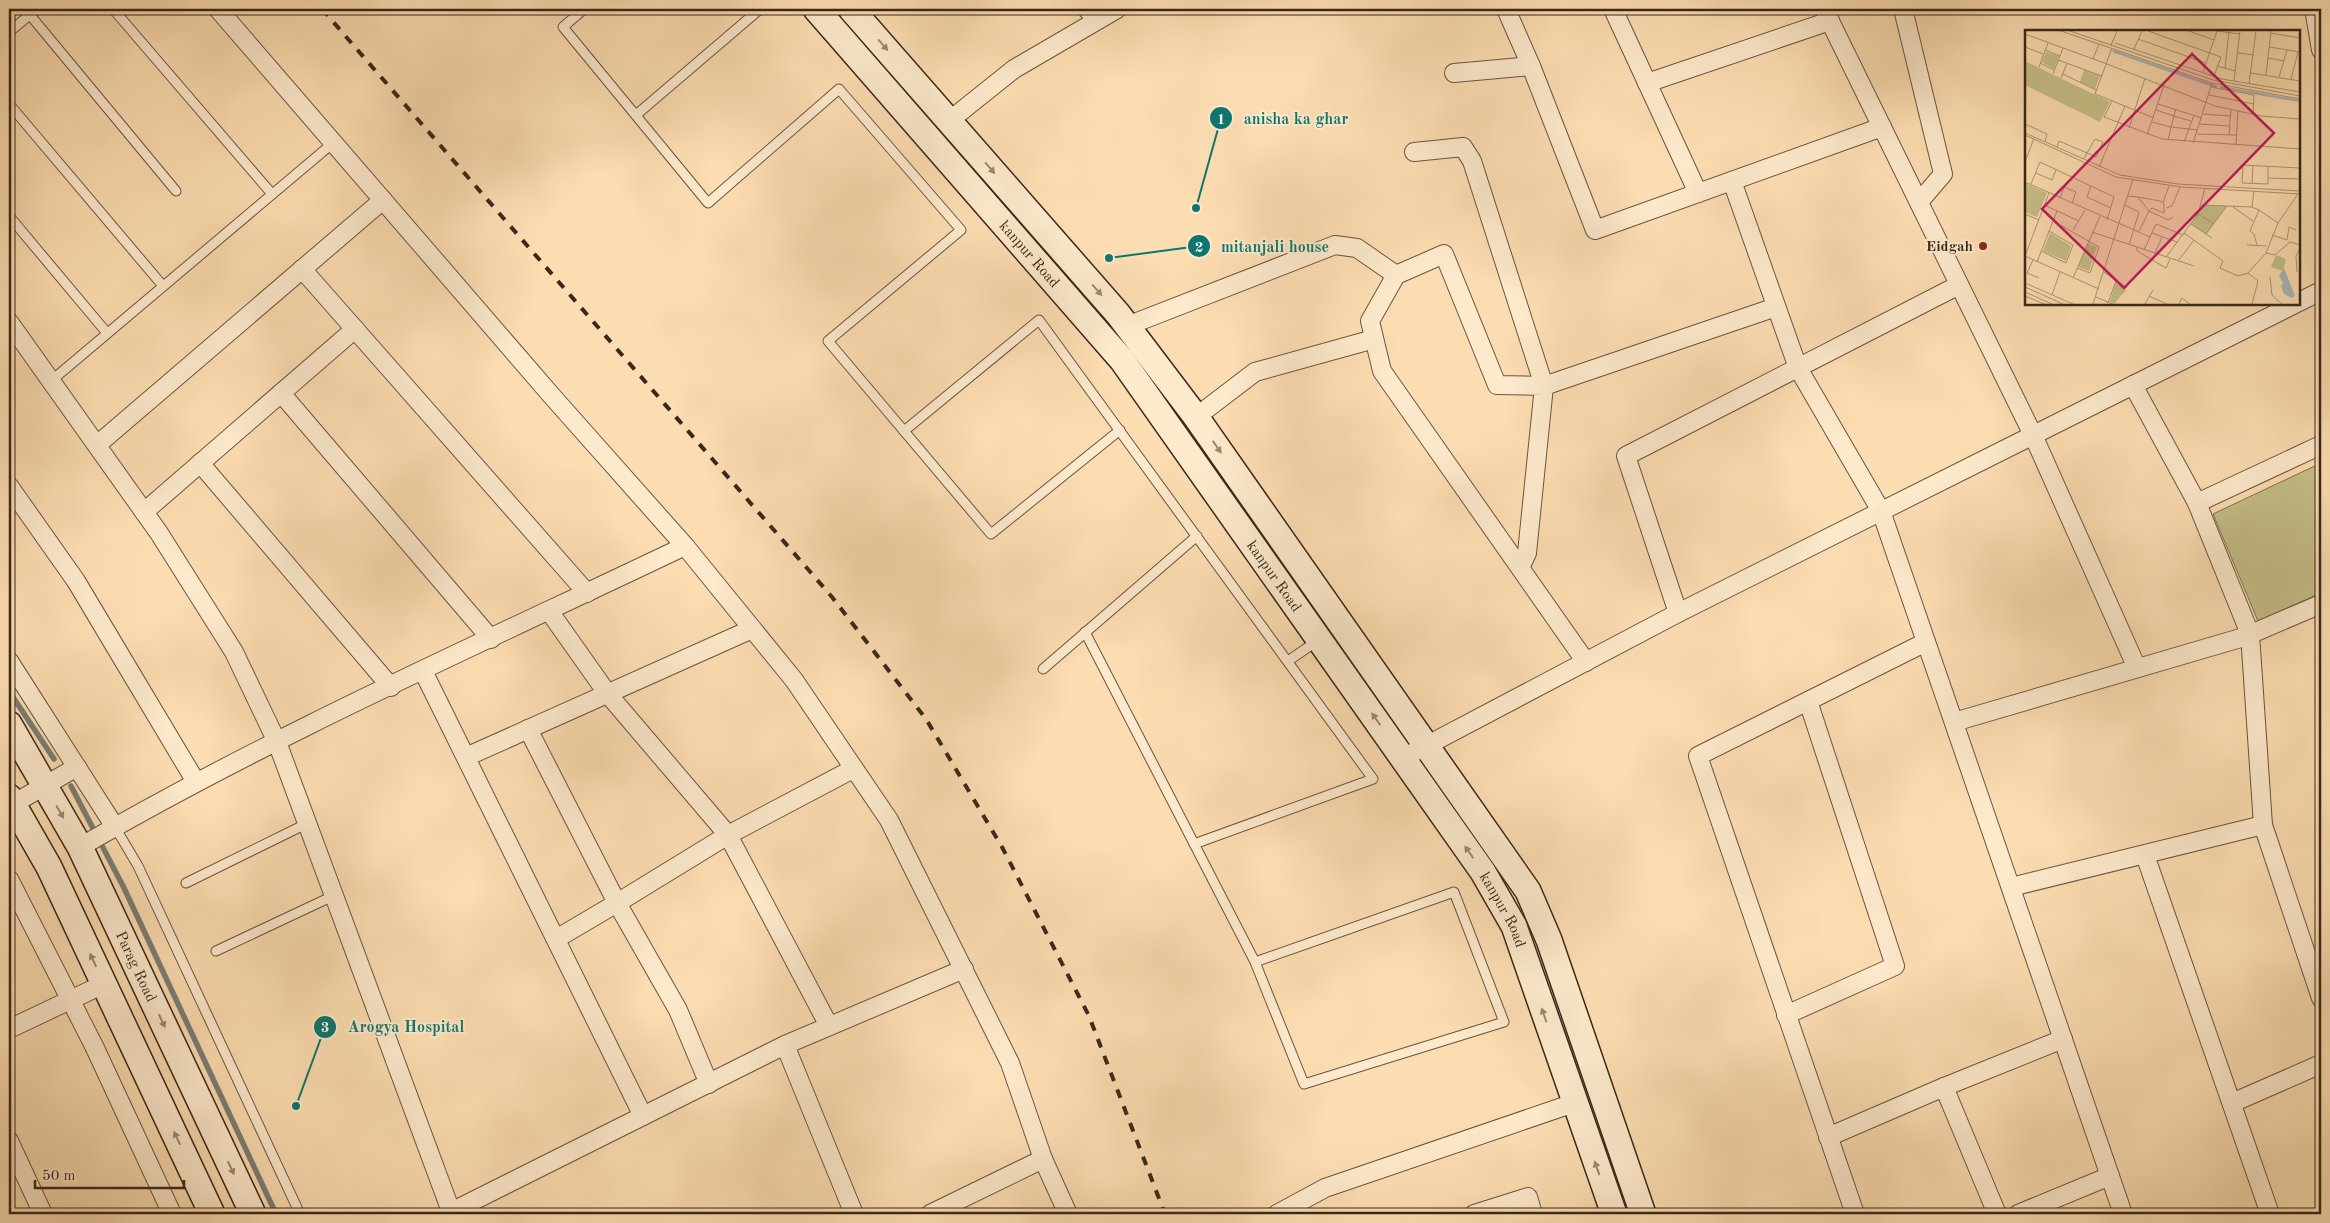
<svg xmlns="http://www.w3.org/2000/svg" width="2330" height="1223" font-family="'Old Standard TT',serif">
  <style>
    .green { fill: #c5bf87; stroke: #7e7450 }
    .lines { fill: none; stroke-linecap: round; stroke-linejoin: round }
    .stream { stroke: #7a7e79; stroke-width: 5.5 }
    .lane-casing { stroke: #695540; stroke-width: 11 }
    .street-casing { stroke: #695540; stroke-width: 20 }
    .secondary-casing { stroke: #38281a; stroke-width: 28 }
    .lane { stroke: #fde9cc; stroke-width: 9 }
    .street { stroke: #fde9cc; stroke-width: 18 }
    .secondary { stroke: #fde9cc; stroke-width: 25 }
    .rail { stroke: #38281a; stroke-width: 4; stroke-dasharray: 9 9; stroke-linecap: butt }
    .oneway { fill: #9a8873 }
    .poi-dot { fill: #8f2418; stroke: #fde9cc; stroke-width: 2 }
    .labels { text-anchor: middle; stroke-width: 4; stroke-linejoin: round; paint-order: stroke }
    .poi-label { font-size: 15px; font-weight: bold; fill: #38281a; stroke: #fde9cc; text-anchor: end }
    .street-label { font-size: 15px; fill: #38281a; stroke: #fde9cc }
    .inset-river { fill: none; stroke: #a6b8b9; stroke-width: 2.5 }
    .inset-road { fill: none; stroke: #ae9575; stroke-width: 1 }
    .view { fill: #c2185b; fill-opacity: 0.15; stroke: #c2185b; stroke-width: 2.5 }
    .inset-edge { fill: none; stroke: #38281a; stroke-width: 2.5 }
    .leader { fill: none; stroke: #0f766e; stroke-width: 2 }
    .callout-dot { fill: #0f766e; stroke: #fde9cc; stroke-width: 2 }
    .mark-label { font-size: 15px; text-anchor: middle; font-weight: bold; fill: #fff }
    .callout-label { font-size: 16px; text-anchor: middle; font-weight: bold; fill: #0f766e; stroke: #fde9cc; stroke-width: 4; stroke-linejoin: round; paint-order: stroke }
  </style>
  <rect width="100%" height="100%" fill="#fcddb1"/>
  <filter id="stains"><feTurbulence type="fractalNoise" baseFrequency=".004" numOctaves="4"/><feColorMatrix values="0 0 0 0 .2 0 0 0 0 .09 0 0 0 0 .02 0 0 0 .5 -.17"/></filter>
  <radialGradient id="worn" r=".72"><stop offset=".6" stop-color="#630" stop-opacity="0"/><stop offset="1" stop-color="#630" stop-opacity=".3"/></radialGradient>
  <polygon class="green" points="2321,463 2321,593 2258,621 2213,514"/>
  <g class="lines">
    <g class="stream">
      <polyline points="9,691 54,759"/>
      <polyline points="71,786 124,888 276,1214"/>
    </g>
    <defs>
      <g id="lane">
        <polyline points="113,9 272,194"/>
        <polyline points="584,9 563,27 708,203 839,89 961,230 828,341 991,534 1120,430"/>
        <polyline points="30,15 176,191"/>
        <polyline points="9,32 37,9"/>
        <polyline points="9,104 163,286"/>
        <polyline points="636,115 760,9"/>
        <polyline points="9,216 107,333"/>
        <polyline points="51,381 333,143"/>
        <polyline points="904,431 1039,320 1373,779 1194,844"/>
        <polyline points="1085,632 1255,962 1304,1084 1504,1022 1454,892 1255,962"/>
        <polyline points="1288,661 1317,641"/>
        <polyline points="1043,669 1197,536"/>
        <polyline points="115,827 138,866 300,1214"/>
        <polyline points="186,883 306,824"/>
        <polyline points="216,951 333,896"/>
      </g>
      <g id="street">
        <polyline points="218,9 551,395 685,546 794,680 889,820 1010,1063 1043,1159 1068,1214"/>
        <polyline points="1087,9 1097,20"/>
        <polyline points="1506,9 1531,66 1595,230 1882,127"/>
        <polyline points="1613,9 1698,193"/>
        <polyline points="1824,9 2033,435 2137,668"/>
        <polyline points="1903,9 1943,174 1919,202"/>
        <polyline points="2314,9 2321,50"/>
        <polyline points="1454,73 1531,66"/>
        <polyline points="1647,83 1830,21"/>
        <polyline points="949,121 1014,69 1117,9"/>
        <polyline points="1414,152 1463,147 1472,161 1544,386 1776,307"/>
        <polyline points="1732,181 1798,368 1881,511 2123,1214"/>
        <polyline points="302,269 587,593"/>
        <polyline points="2299,302 2321,291"/>
        <polyline points="9,322 159,533 234,652 277,742 452,1214"/>
        <polyline points="1127,326 1335,245 1357,248 1396,275"/>
        <polyline points="2133,385 2197,503"/>
        <polyline points="281,393 491,639"/>
        <polyline points="1196,417 1255,372 1374,339"/>
        <polyline points="97,445 383,200"/>
        <polyline points="2321,445 2197,503 2250,634 2263,825 2321,998"/>
        <polyline points="200,463 391,687"/>
        <polyline points="9,486 76,581 196,782"/>
        <polyline points="144,512 355,329"/>
        <polyline points="1520,568 1527,553 1544,386 1497,385 1444,254 1396,275 1370,321 1382,371 1586,662"/>
        <polyline points="549,611 607,693 728,835 617,903 678,1010 709,1084"/>
        <polyline points="1678,613 1626,456 1959,285"/>
        <polyline points="9,661 115,827"/>
        <polyline points="423,671 643,1116"/>
        <polyline points="1954,722 2244,637 2321,604"/>
        <polyline points="528,729 617,903 556,939"/>
        <polyline points="466,757 752,629"/>
        <polyline points="1403,758 1678,613 2295,304"/>
        <polyline points="13,804 77,767"/>
        <path d="M80,847c195,-113 402,-204 605,-301"/>
        <polyline points="2145,855 2270,1214"/>
        <polyline points="9,879 95,1048 172,1214"/>
        <polyline points="2011,887 2263,825"/>
        <polyline points="1786,1015 1895,966 1808,701"/>
        <polyline points="829,1026 728,835 853,769"/>
        <polyline points="9,1029 104,984"/>
        <polyline points="785,1045 854,1214"/>
        <polyline points="2232,1103 2321,1064"/>
        <polyline points="1828,1137 1944,1087"/>
        <polyline points="9,1141 43,1214"/>
        <polyline points="451,1212 785,1045 964,969"/>
        <polyline points="930,1214 1043,1159"/>
        <polyline points="1277,1214 1325,1188 1574,1103"/>
        <polyline points="1474,1214 1528,1197 1533,1214"/>
        <polyline points="1855,1214 1698,756 1926,642"/>
        <polyline points="1997,1214 1944,1087 2063,1039"/>
        <polyline points="2018,1214 2110,1176"/>
      </g>
      <g id="secondary">
        <path id="s1" d="M816,9l306,351 361,512 31,54 100,288"/>
        <polyline points="851,9 1118,314 1196,417 1528,891 1549,940 1643,1214"/>
        <path id="s2" d="M9,724l71,123 173,367"/>
        <polyline points="9,797 49,867 212,1214"/>
      </g>
    </defs>
    <use href="#lane" class="lane-casing"/>
    <use href="#street" class="street-casing"/>
    <use href="#secondary" class="secondary-casing"/>
    <use href="#lane" class="lane"/>
    <use href="#street" class="street"/>
    <use href="#secondary" class="secondary"/>
    <polyline class="rail" points="322,9 832,597 926,719 1002,847 1089,1016 1165,1214"/>
  </g>
  <defs><path id="oneway-solid" d="M-6-.8H1V-3.2L6.5 0L1 3.2V.8H-6Z" transform="scale(1.25)"/></defs>
  <g class="oneway">
    <use href="#oneway-solid" transform="translate(883 45) rotate(49)"/>
    <use href="#oneway-solid" transform="translate(990 168) rotate(49)"/>
    <use href="#oneway-solid" transform="translate(1097 290) rotate(49)"/>
    <use href="#oneway-solid" transform="translate(1217 447) rotate(55)"/>
    <use href="#oneway-solid" transform="translate(1376 719) rotate(-125)"/>
    <use href="#oneway-solid" transform="translate(60 812) rotate(60)"/>
    <use href="#oneway-solid" transform="translate(1469 852) rotate(-125)"/>
    <use href="#oneway-solid" transform="translate(93 960) rotate(-115)"/>
    <use href="#oneway-solid" transform="translate(1544 1015) rotate(-109)"/>
    <use href="#oneway-solid" transform="translate(162 1021) rotate(65)"/>
    <use href="#oneway-solid" transform="translate(177 1138) rotate(-115)"/>
    <use href="#oneway-solid" transform="translate(231 1168) rotate(65)"/>
    <use href="#oneway-solid" transform="translate(1597 1168) rotate(-109)"/>
  </g>
  <circle class="poi-dot" cx="1983" cy="246" r="5"/>
  <g class="labels">
    <g class="poi-label">
      <text x="1973" y="251">Eidgah</text>
    </g>
    <g class="street-label">
      <text dy="5" stroke="none"><textPath href="#s1" startOffset="325">kanpur Road</textPath></text>
      <text dy="5" stroke="none"><textPath href="#s1" startOffset="730">kanpur Road</textPath></text>
      <text dy="5" stroke="none"><textPath href="#s1" startOffset="1135">kanpur Road</textPath></text>
      <text dy="5" stroke="none"><textPath href="#s2" startOffset="274">Parag Road</textPath></text>
    </g>
  </g>
  <g transform="translate(2025 30)">
    <rect width="275" height="275" fill="#fcddb1"/>
    <path d="M21,22l13,4 -5,13 -12,-7zM0,31l85,41 -10,20 -75,-37zM59,40l16,6 -5,13 -15,-7zM0,153l22,10 -10,24 -12,-5zM177,175l25,1 -21,28 -15,-10zM25,203l21,13 -5,15 -23,-10zM62,213l10,4 -8,24 -11,-4zM251,225l10,4 -3,12 -12,-4zM91,252l10,8 -12,14 -4,-2z" fill="#c5bf87"/>
    <path d="M259,238l11,28 -3,2 -8,-4 -3,-8 2,-3 -4,-7z" fill="#a6b8b9"/>
    <path class="inset-river" d="M88,21l104,36M195,57l80,14"/>
    <path class="inset-road" d="M36,1l151,52 88,16M45,1l143,49 87,16M123,1l73,26 -7,19M164,1l25,9M192,1l23,3M246,3l29,5M0,4l82,30M113,9l68,24M90,13l107,36 78,13M86,15l6,-14M0,17l18,7M244,17l31,5M87,18l-17,46 59,24M109,19l8,-18M20,20l15,6M213,23l16,2M243,28l16,3M68,29l6,-15M33,30l44,16M15,33l14,7M82,34l108,42 46,10 39,3M192,36l18,5M14,37l9,-24M200,38l4,-37M178,42l14,-41M226,43l49,8M28,44l10,-26M38,44l33,16M241,45l5,-44M254,47l8,-27M36,48l6,-15M266,49l7,-27M209,51l6,-50M224,54l7,-53M186,57l43,8 -1,18M184,65l45,9M87,71l-8,16 58,22 138,10M133,74l44,14M151,79l-2,7 17,5M131,80l18,6 -3,11 27,3M178,84l27,2M127,92l19,5 -3,13M0,94l22,10 -2,8M175,94l30,2M104,98l16,-50M0,103l95,42 58,9 122,7M172,104l40,1M0,105l91,42 65,10 119,7M122,105l17,-50M204,105l2,-26M159,112l10,-27M168,113l19,-60M211,115l2,-35M32,117l2,-6 28,12 9,4 7,-15 -8,-3 -8,14 -3,6M0,132l9,-24M243,136v18l-26,-1 1,-18 57,3M74,137l26,-61M11,143l16,7 4,-10M243,148l32,1M0,152l125,55M227,153l1,-18M6,154l9,-22 74,35 -7,23M66,156l-4,11 24,11M103,166l10,1 22,4 4,2v10l-12,-5 -3,3 -11,-14M35,168l4,-11 12,5 -4,11M138,172l6,-16M19,175l35,16M100,175l14,7 -10,33M177,175l50,2 2,-16M208,177l20,14M227,177l7,3 -9,21 4,3 3,11M141,178l6,-2 8,-19M234,180l19,13 -12,30M0,184l14,6M173,184l16,10M28,191l46,26 -9,26 -13,-5M253,193l20,-29M166,194l21,14M48,200l12,-20M114,201l10,-20 19,9 5,-3M67,202l102,34M127,203l25,9M159,203l39,28 -3,7 18,8 10,-3 18,-20 9,2 15,-13 10,3M181,204l21,-28M247,205l15,5 2,-13 7,3M222,215l20,1M112,218v3l29,17 4,-9M119,220l12,-26 27,11M16,221l25,12 7,-18 -24,-14M130,223l7,-16M0,226l74,33M0,226l24,-63M141,227l32,-43 7,-26M8,230l-6,13 12,5M153,231l16,-21M12,232l20,-51M79,242l23,16M272,242l-1,-16 4,-7M223,243l10,8 -6,23M245,247l2,18 10,9M48,248l27,-62M0,253l48,21M0,257l38,17M0,262l27,12M27,265l8,-23M0,266l19,8M124,266l18,8M71,267l16,7M83,273l8,-22M68,274l40,-125M120,274l8,-14M154,274l3,-6 8,6"/>
    <path class="view" d="M167,24l82,79 -150,155 -82,-79z"/>
    <rect width="275" height="275" class="inset-edge"/>
  </g>
  <path class="leader" d="M1196 208L1221 118M1109 258L1199 246M296 1106L325 1027"/>
  <g class="callout-dot">
    <circle cx="1196" cy="208" r="5"/>
    <circle cx="1109" cy="258" r="5"/>
    <circle cx="296" cy="1106" r="5"/>
    <circle cx="1221" cy="118" r="12"/>
    <circle cx="1199" cy="246" r="12"/>
    <circle cx="325" cy="1027" r="12"/>
  </g>
  <g class="mark-label">
    <text x="1221" y="124">1</text>
    <text x="1199" y="252">2</text>
    <text x="325" y="1032">3</text>
  </g>
  <g class="callout-label">
    <text x="1296" y="124">anisha ka ghar</text>
    <text x="1275" y="252">mitanjali house</text>
    <text x="406" y="1032">Arogya Hospital</text>
  </g>
  <rect width="2330" height="1223" fill="none" stroke="#fcddb1" stroke-width="30"/>
  <rect x="10" y="10" width="2310" height="1203" fill="none" stroke="#38281a" stroke-width="2.5"/>
  <rect x="15" y="15" width="2300" height="1193" fill="none" stroke="#38281a"/>
  <path d="M35 1180v8h149v-8" fill="none" stroke="#38281a" stroke-width="2.5"/>
  <text x="42" y="1180" font-size="15" fill="#38281a" stroke="#fde9cc" stroke-width="4" paint-order="stroke">50 m</text>
  <rect width="100%" height="100%" filter="url(#stains)"/>
  <rect width="100%" height="100%" fill="url(#worn)"/>
</svg>
